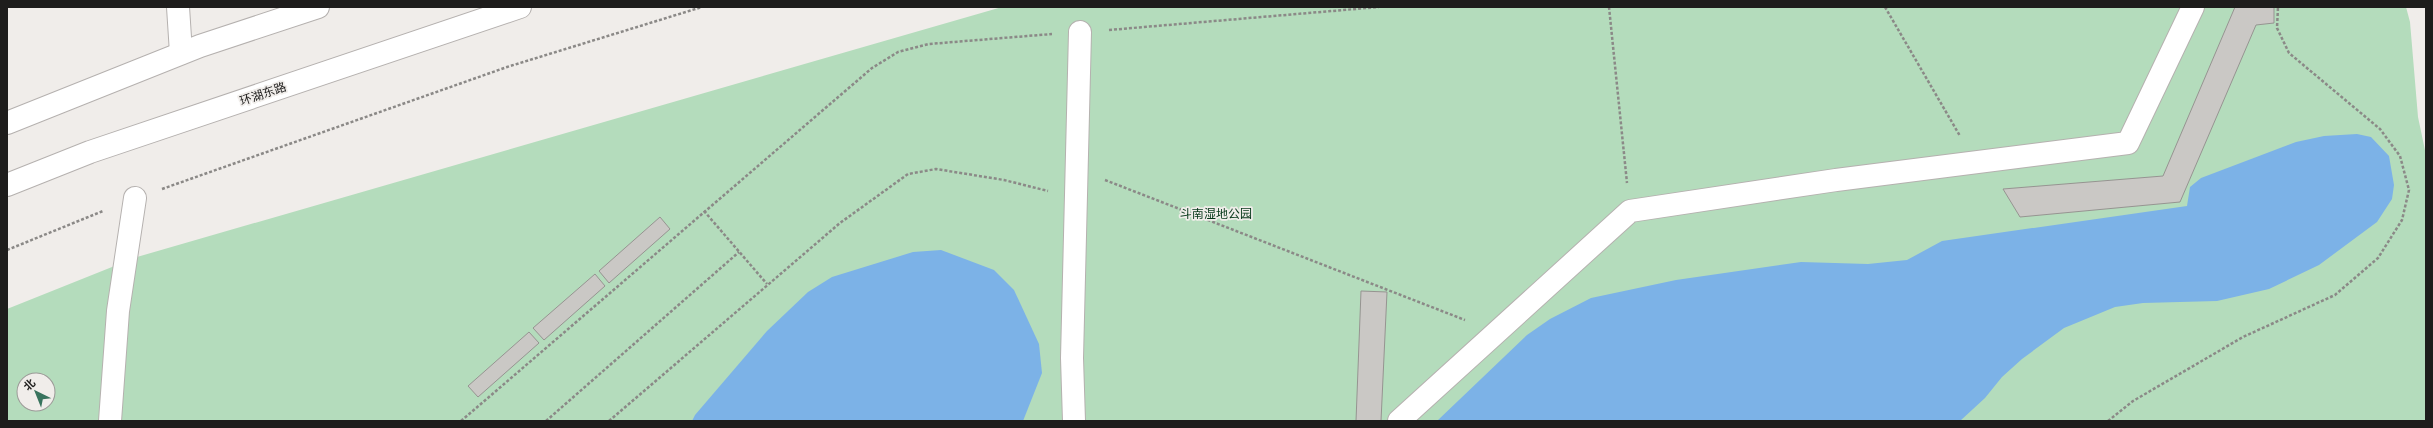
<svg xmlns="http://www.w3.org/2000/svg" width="2433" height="428" font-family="Roboto,'Noto Sans SC',sans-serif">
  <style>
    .green { fill: #b4dcbc; fill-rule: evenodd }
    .water { fill: #7cb2e7 }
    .building { fill: #cac8c5; stroke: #969491 }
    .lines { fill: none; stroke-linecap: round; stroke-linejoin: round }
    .minor-casing { stroke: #b5b1af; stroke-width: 24 }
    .major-casing { stroke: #b5b1af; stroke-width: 24 }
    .path { stroke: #8b8987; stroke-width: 2.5; stroke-dasharray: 3 2; stroke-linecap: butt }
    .minor { stroke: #fff; stroke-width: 22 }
    .major { stroke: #fff; stroke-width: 22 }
    .labels { text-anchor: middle; stroke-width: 3.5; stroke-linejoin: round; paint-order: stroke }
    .street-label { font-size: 12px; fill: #1e1d1c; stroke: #f0edea }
    .park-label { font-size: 12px; fill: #043617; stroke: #f0edea }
  </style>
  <rect width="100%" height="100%" fill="#f0edea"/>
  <path class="green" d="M1002,7h1404l4,15 8,95 8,38v266h-2419v-112l130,-52zM24,380h24v24h-24z"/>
  <g class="water">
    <polygon points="2357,134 2371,137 2389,156 2394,185 2392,199 2377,222 2319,265 2269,289 2217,301 2143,303 2115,307 2064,328 2022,359 2002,377 1985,398 1960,421 1437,421 1527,335 1550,319 1591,298 1676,280 1801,262 1868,264 1907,260 1942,241 2187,206 2190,187 2201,178 2296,142 2324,136"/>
    <polygon points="941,250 994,270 1014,290 1039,344 1042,373 1023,421 692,421 695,415 767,331 808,292 832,277 913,252"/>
  </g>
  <g class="building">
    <polygon points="2235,7 2274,7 2274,23 2256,25 2180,202 2020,217 2003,189 2163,176"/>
    <polygon points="660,217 670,229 609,283 599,271"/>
    <polygon points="595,274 605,286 544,340 533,328"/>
    <polygon points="1361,291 1387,292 1381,421 1356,421"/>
    <polygon points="529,332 539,343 478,397 468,386"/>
  </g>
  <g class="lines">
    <defs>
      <g id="minor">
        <polyline points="178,7 181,53"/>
        <polyline points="110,421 118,311 135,198"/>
        <polyline points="1074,421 1072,358 1080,32"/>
        <polyline points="1399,421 1630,211 1836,180 2128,143 2193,7"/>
      </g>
      <g id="major">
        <polyline points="7,123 200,46 318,7"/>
        <polyline points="7,185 90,152 520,7"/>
      </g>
    </defs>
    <use href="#minor" class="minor-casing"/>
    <use href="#major" class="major-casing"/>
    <g class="path">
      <polyline points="1609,7 1627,183"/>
      <polyline points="1885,7 1960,136"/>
      <polyline points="1109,30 1379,7"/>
      <polyline points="1105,180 1465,320"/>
      <polyline points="162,189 507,67 702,7"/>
      <polyline points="704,211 767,284"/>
      <polyline points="7,250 103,211"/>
      <polyline points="461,421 872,68 898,52 929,44 1052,34"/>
      <polyline points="546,421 739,252"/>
      <polyline points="609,421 840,223 908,174 936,169 1004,180 1048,191"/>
      <polyline points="2108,421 2133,401 2243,337 2335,295 2378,258 2402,220 2409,190 2400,156 2380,129 2289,53 2277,28 2278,7"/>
    </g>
    <use href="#minor" class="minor"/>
    <use href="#major" class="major"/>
  </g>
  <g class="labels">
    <g class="street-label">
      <text transform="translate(263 94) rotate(-19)" y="4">环湖东路</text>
    </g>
    <g class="park-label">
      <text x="1216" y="218">斗南湿地公园</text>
    </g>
  </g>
  <rect width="2433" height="428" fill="none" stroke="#1e1d1c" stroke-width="16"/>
  <g transform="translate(36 392) rotate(317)"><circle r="19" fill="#f0edea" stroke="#9c9a98"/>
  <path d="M0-3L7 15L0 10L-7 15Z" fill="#38735d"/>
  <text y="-6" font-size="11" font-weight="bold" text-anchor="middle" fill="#1e1d1c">北</text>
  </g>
</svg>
